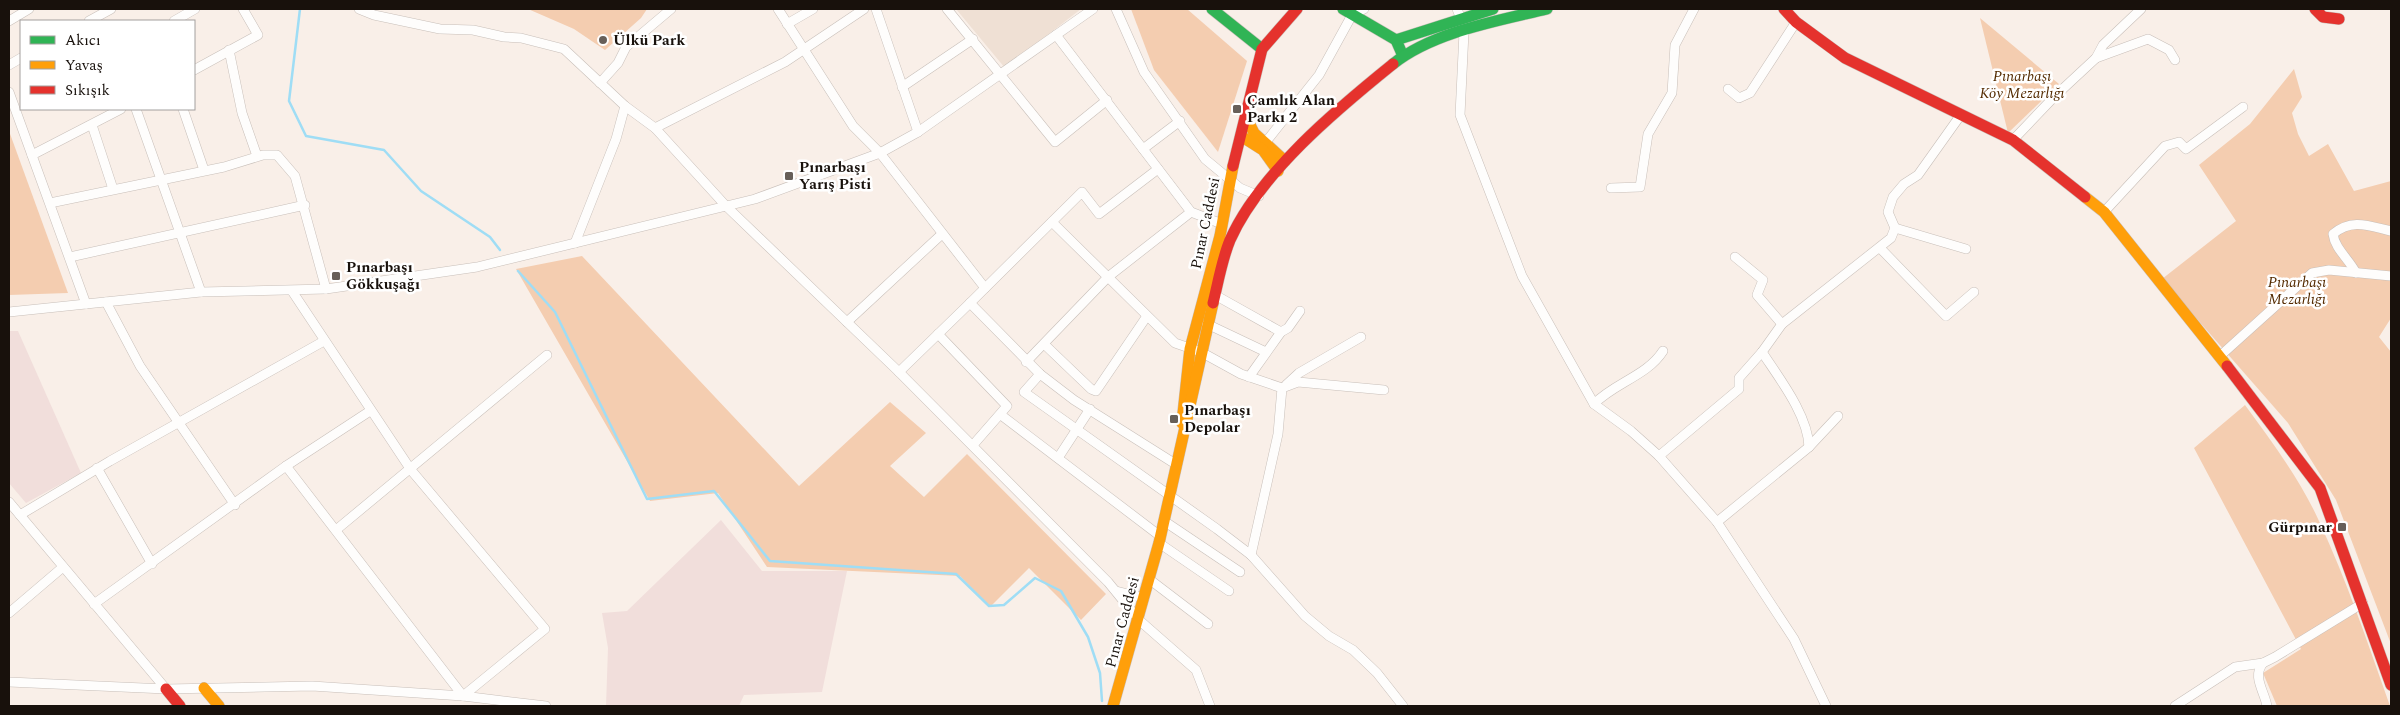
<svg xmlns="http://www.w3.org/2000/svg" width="2400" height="715" font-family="Spectral,serif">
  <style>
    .industrial { fill: #f1dedb }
    .education { fill: #efe0d4 }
    .green { fill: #f4cdb0 }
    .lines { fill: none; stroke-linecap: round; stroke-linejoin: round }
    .stream { stroke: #9fddf5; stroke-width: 2.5 }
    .street-casing { stroke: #c8bfb9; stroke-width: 10 }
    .fast-casing { stroke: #c8bfb9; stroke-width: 12 }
    .slow-casing { stroke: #c8bfb9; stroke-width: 12 }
    .jam-casing { stroke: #c8bfb9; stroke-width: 12 }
    .street { stroke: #fefdfc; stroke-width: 9 }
    .fast { stroke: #30b455; stroke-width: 11 }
    .slow { stroke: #ff9f0a; stroke-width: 11 }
    .jam { stroke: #e5322d; stroke-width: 11 }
    .poi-dot { fill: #675f59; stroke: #fff; stroke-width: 2 }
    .labels { text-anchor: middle; stroke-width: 5; stroke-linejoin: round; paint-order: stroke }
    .poi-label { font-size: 15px; font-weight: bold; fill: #18110c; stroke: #fff; text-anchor: start }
    .park-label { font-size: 15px; font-style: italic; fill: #542b01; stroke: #fff }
    .street-label { font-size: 15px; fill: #18110c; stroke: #fff }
  </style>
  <rect width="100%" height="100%" fill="#f9efe8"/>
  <g class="industrial">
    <polygon points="9,331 18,331 81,473 26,503 9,483"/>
    <polygon points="721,520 762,571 847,571 822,692 744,695 739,706 606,706 608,648 602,613 627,611"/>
  </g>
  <polygon class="education" points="956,9 1081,9 1005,68"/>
  <g class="green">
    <polygon points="528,9 647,9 641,18 605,50 574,29"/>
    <polygon points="1131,9 1187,9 1247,61 1218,152 1154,70"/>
    <polygon points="1980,18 2059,84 2008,133"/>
    <polygon points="2294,69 2302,97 2292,113 2298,134 2309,156 2328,144 2354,191 2391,181 2391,318 2379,337 2391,352 2391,644 2336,500 2288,423 2162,279 2236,221 2199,165 2250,124"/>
    <polygon points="9,131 68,293 9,295"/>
    <polygon points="582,256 799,486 890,402 926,433 890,466 924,497 967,454 1106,594 1081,620 1029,568 990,607 960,576 767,567 718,493 650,501 516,269"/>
    <path d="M2245,405c27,37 55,74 74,116 28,60 49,123 71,185h-113l-14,-33 38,-24 -107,-201z"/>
  </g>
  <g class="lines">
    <g class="stream">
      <polyline points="300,9 289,101 306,136 384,150 421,191 490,237 500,250"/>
      <polyline points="518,271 555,312 647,499 714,491 770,561 956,574 989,606 1004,605 1035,578 1061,591 1088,637 1100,673 1102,701"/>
    </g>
    <defs>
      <g id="street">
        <polyline points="359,9 374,15 440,29 473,30 504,37 521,38 564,49 625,106 655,128 726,206 899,372 1108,582 1139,620 1196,670 1210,706"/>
        <polyline points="778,9 853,126 880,153 985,288"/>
        <polyline points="876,9 918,132"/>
        <polyline points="947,9 1055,142 1107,100"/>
        <polyline points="1116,9 1144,72 1205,159 1240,188 1259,196"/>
        <polyline points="1457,9 1461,19"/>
        <polyline points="9,21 29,9"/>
        <polyline points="89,21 111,9"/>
        <polyline points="174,21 195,9"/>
        <polyline points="787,24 813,9"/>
        <polyline points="1464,32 1460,115 1522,276 1594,404 1631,431 1659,456 1717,522 1794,639 1826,706"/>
        <polyline points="1056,35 1191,212 1222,224"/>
        <polyline points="229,50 242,113 257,156"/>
        <polyline points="2096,58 2148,39 2169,50 2175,60"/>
        <polyline points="9,65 21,58"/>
        <polyline points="194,70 258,35 243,9"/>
        <polyline points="600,83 618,63 626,47 671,9"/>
        <polyline points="902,87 973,39"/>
        <polyline points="1728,89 1739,98 1750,93 1796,22"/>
        <polyline points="9,92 86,304"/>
        <polyline points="136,109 201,292"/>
        <polyline points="183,109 204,170"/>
        <polyline points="92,125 113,189"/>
        <polyline points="655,128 785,62 864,9"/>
        <polyline points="2013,140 2054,97 2096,58 2103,45 2141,9"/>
        <polyline points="1265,143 1319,75 1352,15 1364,9"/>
        <polyline points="1143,149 1180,121"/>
        <polyline points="32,155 121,109"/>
        <polyline points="1611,188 1640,187 1648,134 1672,93 1675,45 1694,9"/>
        <polyline points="50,203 224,167 263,155 277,155 295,176 326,289"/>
        <polyline points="2104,212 2165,146 2179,142 2186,149 2243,107"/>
        <polyline points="1052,222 1175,343 1201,352 1241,374 1282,388 1278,434 1251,555"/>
        <polyline points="1895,228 1966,249"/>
        <polyline points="575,243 616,139 625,106"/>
        <polyline points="1881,249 1946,316 1974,292"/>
        <polyline points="70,257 305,205"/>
        <polyline points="1735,257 1763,280 1757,295 1782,324"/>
        <path d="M2356,273c-7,-14 -21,-24 -23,-39 19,-16 36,-8 58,-3"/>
        <polyline points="1215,295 1281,332 1288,328 1300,311"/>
        <polyline points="106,302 140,366 235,505"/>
        <polyline points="970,303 1082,192 1099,214 1158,169"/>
        <polyline points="9,312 201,292 326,289 477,267 755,199 880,153 918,132 1093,9"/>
        <polyline points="847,322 942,234"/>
        <polyline points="1207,324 1266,352"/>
        <polyline points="938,334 1007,406 973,445"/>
        <polyline points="1044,344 1091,389 1096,391 1147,316"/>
        <path d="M1762,352c17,26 46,63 47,95"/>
        <polyline points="2220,356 2312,273 2329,270 2391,276"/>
        <polyline points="1026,362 1108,277 1191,212"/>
        <polyline points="899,372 970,303 1040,374 1074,400 1177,465"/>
        <polyline points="1040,374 1024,392 1217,529 1251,555 1305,616 1329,636 1353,650 1377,673 1403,706"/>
        <polyline points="1249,377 1281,332"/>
        <polyline points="1286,385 1299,373 1361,337"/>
        <polyline points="1282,388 1298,382 1384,390"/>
        <path d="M1594,404c20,-21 53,-28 69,-53"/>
        <polyline points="1001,415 1160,536"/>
        <polyline points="1659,456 1739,389 1739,378 1762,352 1782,324 1891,238 1895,228 1888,212 1893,197 1904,184 1918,175 1960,116"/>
        <polyline points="1058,458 1090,409"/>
        <polyline points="286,466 463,696 545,629 411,470 292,291"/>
        <polyline points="97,468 152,564"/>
        <polyline points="9,502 166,689"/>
        <polyline points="20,515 110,461 324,341"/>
        <polyline points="1164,521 1240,572"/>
        <polyline points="1717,522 1809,447 1838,416"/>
        <polyline points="336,530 547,355"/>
        <polyline points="1159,543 1229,591"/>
        <polyline points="1149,579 1208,624"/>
        <polyline points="1116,591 1144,598"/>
        <polyline points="94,604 286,466 370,411"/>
        <polyline points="9,613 63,567"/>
        <path d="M2263,663c-11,14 1,27 4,43"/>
        <polyline points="9,682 166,689 312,686 463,696 546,706"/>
        <polyline points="2175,706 2235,667 2263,663 2275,657 2363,603"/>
      </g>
      <g id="fast">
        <polyline points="1212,9 1262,49"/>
        <polyline points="1343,9 1396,40 1403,56"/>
        <polyline points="1396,40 1493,9"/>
        <path d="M1393,64c40,-32 104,-43 154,-55"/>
      </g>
      <g id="slow">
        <polyline points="1246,117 1254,133 1285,161"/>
        <polyline points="1241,136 1263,150 1278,171"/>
        <polyline points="2085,197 2104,212 2227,366"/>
        <polyline points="1182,423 1190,349 1220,236 1233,166"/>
        <polyline points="204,688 219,706"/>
        <polyline points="1113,706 1159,543 1213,303"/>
      </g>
      <g id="jam">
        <polyline points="1784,9 1796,22 1845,58 2013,140 2085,197"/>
        <polyline points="2315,9 2323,17 2339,19"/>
        <polyline points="1233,166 1262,49 1297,9"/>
        <path d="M1213,303c5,-20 9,-44 17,-63 30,-67 106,-130 163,-176"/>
        <polyline points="2227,366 2320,488 2391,685"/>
        <polyline points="166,689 180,706"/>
      </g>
    </defs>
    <use href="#street" class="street-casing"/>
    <use href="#fast" class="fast-casing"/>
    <use href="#slow" class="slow-casing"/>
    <use href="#jam" class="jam-casing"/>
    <use href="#street" class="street"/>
    <use href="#fast" class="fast"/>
    <use href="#slow" class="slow"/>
    <use href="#jam" class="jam"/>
  </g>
  <g class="poi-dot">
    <circle cx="603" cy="40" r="5"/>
    <rect x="1232" y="104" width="10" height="10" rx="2.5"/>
    <rect x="784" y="171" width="10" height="10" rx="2.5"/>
    <rect x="331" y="271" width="10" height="10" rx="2.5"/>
    <rect x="1169" y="414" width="10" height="10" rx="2.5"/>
    <rect x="2337" y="522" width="10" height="10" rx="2.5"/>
  </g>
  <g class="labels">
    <g class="poi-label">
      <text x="613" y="45">Ülkü Park</text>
      <text x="1247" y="105">Çamlık Alan<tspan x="1247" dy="17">Parkı 2</tspan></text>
      <text x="799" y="172">Pınarbaşı<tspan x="799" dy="17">Yarış Pisti</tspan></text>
      <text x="346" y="272">Pınarbaşı<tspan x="346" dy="17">Gökkuşağı</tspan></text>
      <text x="1184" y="415">Pınarbaşı<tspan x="1184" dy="17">Depolar</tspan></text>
      <text x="2332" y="532" text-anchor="end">Gürpınar</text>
    </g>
    <g class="park-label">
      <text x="2022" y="81">Pınarbaşı<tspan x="2022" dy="17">Köy Mezarlığı</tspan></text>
      <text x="2297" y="287">Pınarbaşı<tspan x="2297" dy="17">Mezarlığı</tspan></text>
    </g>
    <g class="street-label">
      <text transform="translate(1205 223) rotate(-78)" y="5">Pınar Caddesi</text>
      <text transform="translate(1122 622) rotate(-75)" y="5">Pınar Caddesi</text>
    </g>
  </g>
  <rect width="2400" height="715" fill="none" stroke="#18110c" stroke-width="20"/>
  <rect x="20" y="20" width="175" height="90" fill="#ffffff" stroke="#a3a09e"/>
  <rect x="30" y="36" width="25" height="8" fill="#30b455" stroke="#a3a09e"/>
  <text x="65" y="45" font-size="15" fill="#18110c">Akıcı</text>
  <rect x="30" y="61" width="25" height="8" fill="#ff9f0a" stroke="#a3a09e"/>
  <text x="65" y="70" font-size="15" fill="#18110c">Yavaş</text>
  <rect x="30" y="86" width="25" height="8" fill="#e5322d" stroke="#a3a09e"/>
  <text x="65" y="95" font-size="15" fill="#18110c">Sıkışık</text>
</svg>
